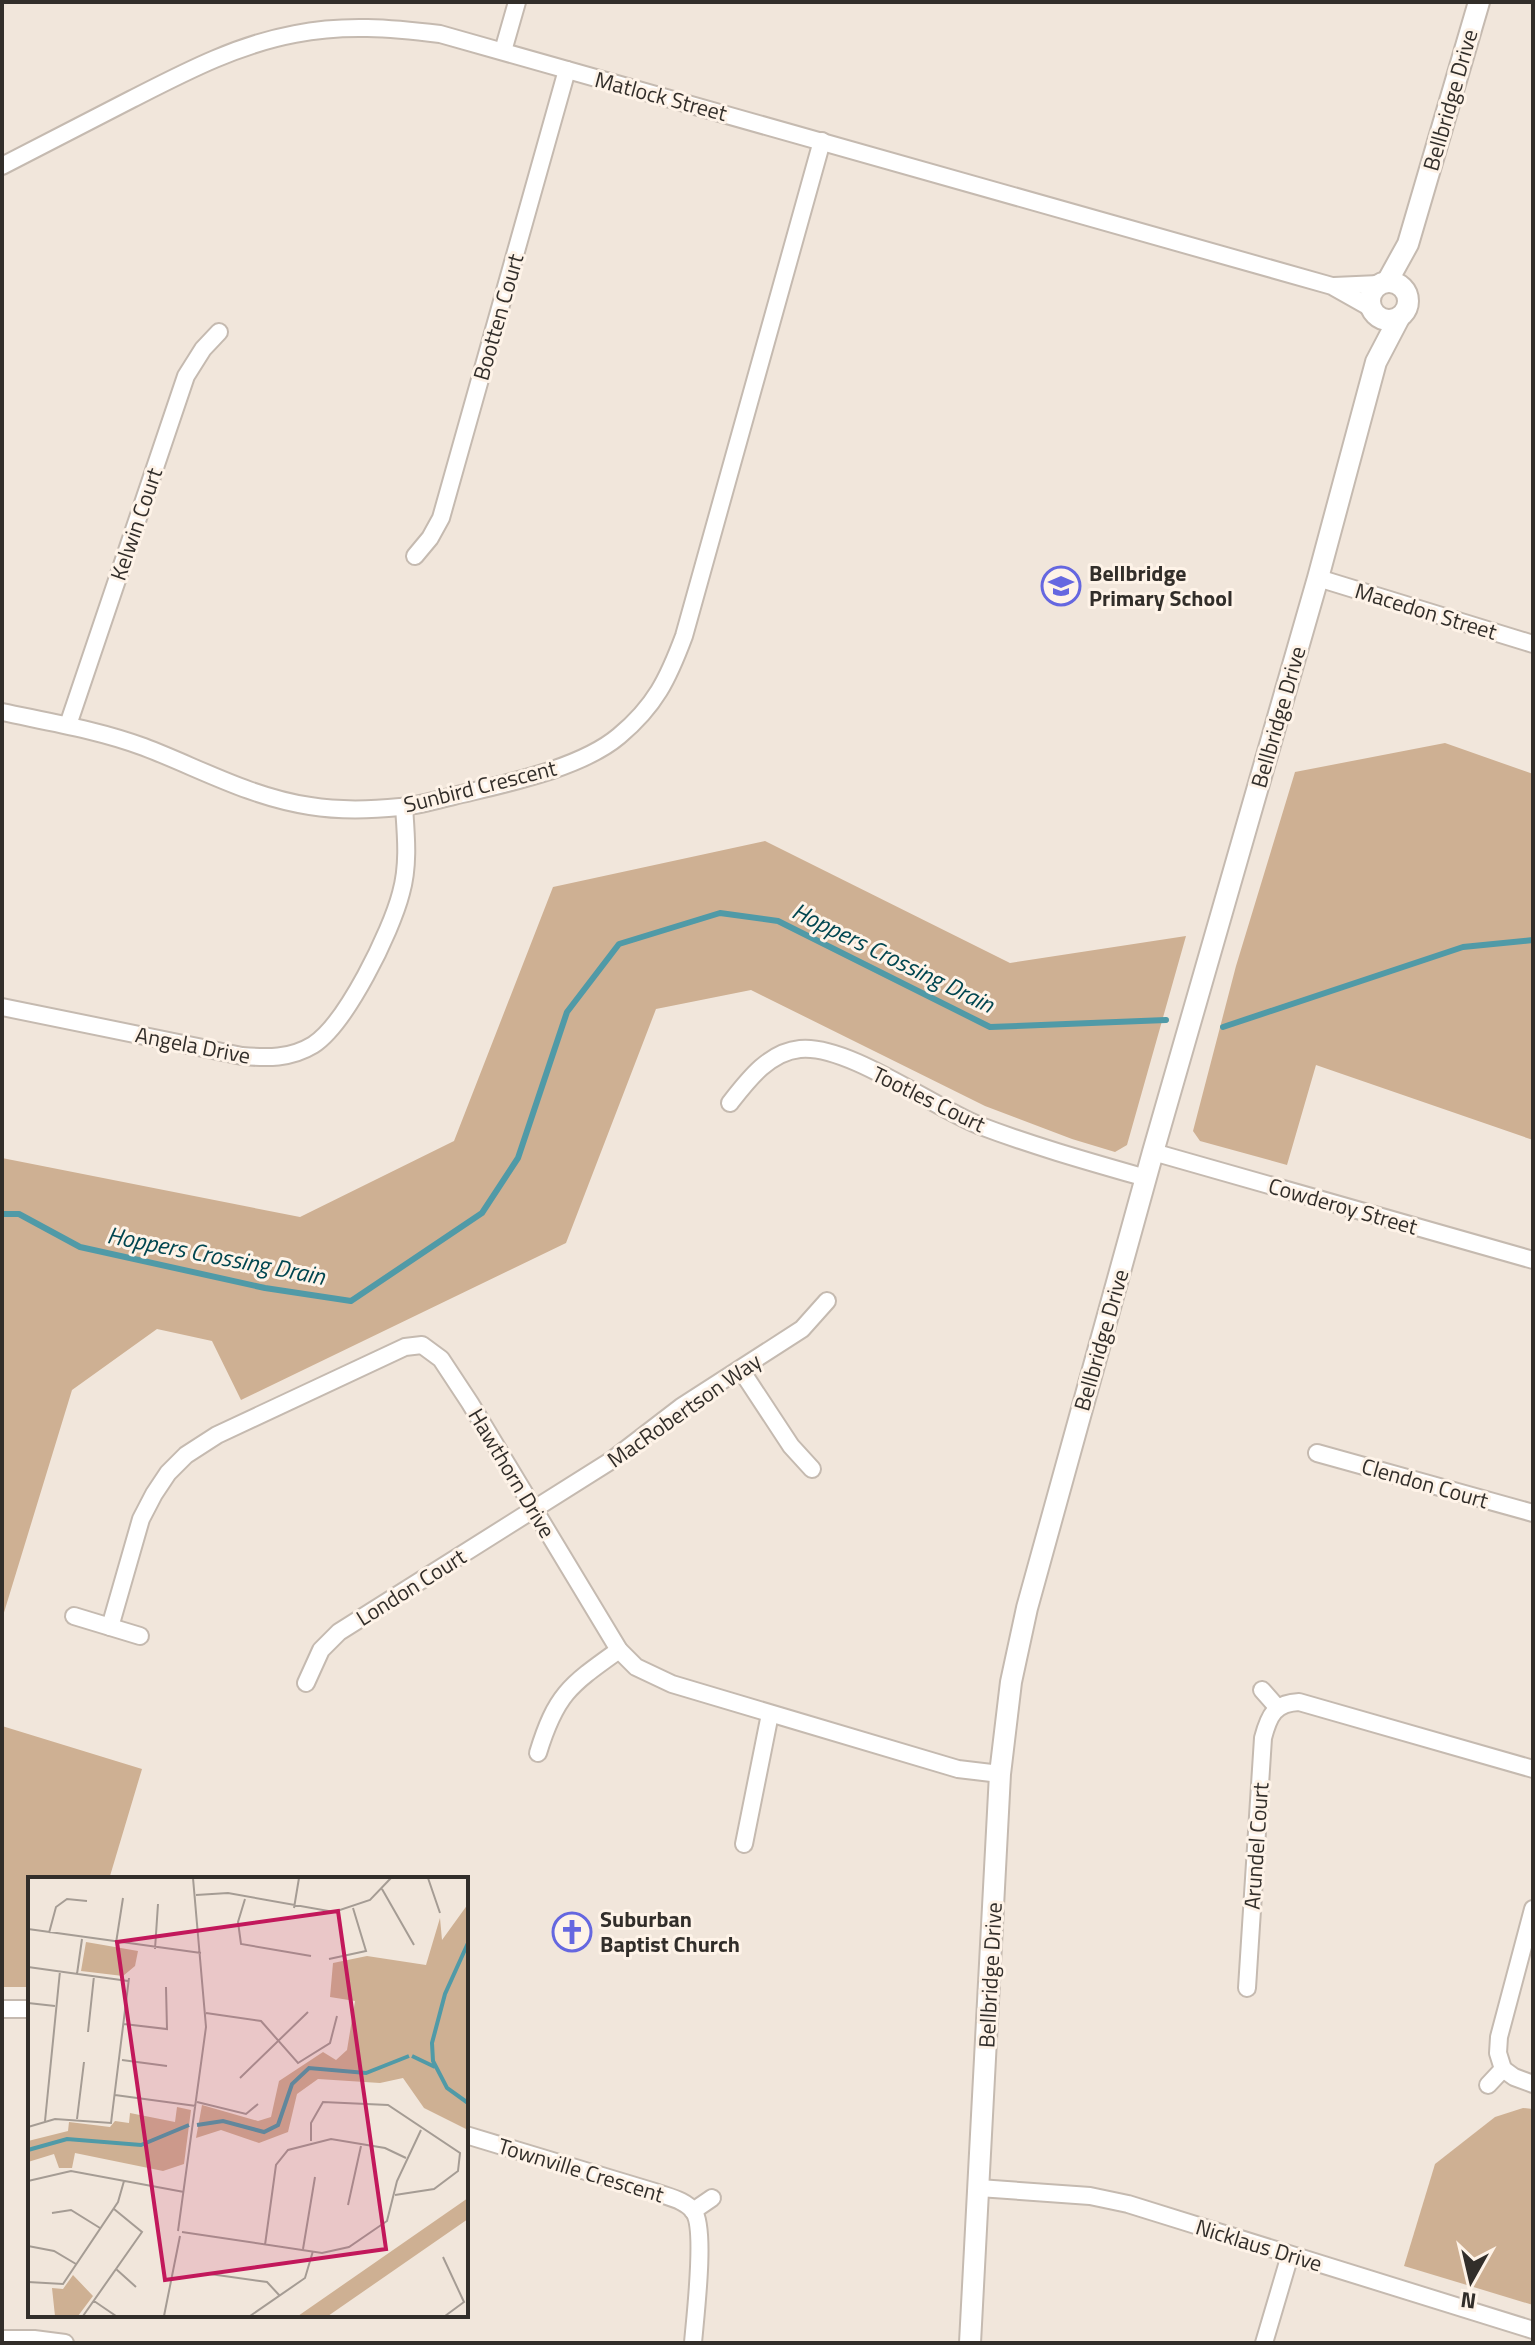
<svg xmlns="http://www.w3.org/2000/svg" width="1535" height="2345" font-family="'Titillium Web',sans-serif">
  <style>
    .green { fill: #ceb093 }
    .lines { fill: none; stroke-linecap: round; stroke-linejoin: round }
    .stream { stroke: #509aa7; stroke-width: 6 }
    .minor-casing { stroke: #c5bab0; stroke-width: 20 }
    .tertiary-casing { stroke: #c5bab0; stroke-width: 24 }
    .minor { stroke: #fff; stroke-width: 16 }
    .tertiary { stroke: #fff; stroke-width: 20 }
    .labels { text-anchor: middle; stroke-width: 6; stroke-linejoin: round; paint-order: stroke }
    .street-label { font-size: 22px; fill: #322e2a; stroke: #fef3e8 }
    .poi-label { font-size: 22px; font-weight: bold; fill: #322e2a; stroke: #fef3e8; text-anchor: start }
    .water-label { font-size: 24px; font-style: italic; fill: #004650; stroke: #fef3e8 }
    .inset-river { fill: none; stroke: #509aa7; stroke-width: 4 }
    .inset-road { fill: none; stroke: #a59c94; stroke-width: 2 }
    .view { fill: #c2185b; fill-opacity: 0.15; stroke: #c2185b; stroke-width: 4 }
    .inset-edge { fill: none; stroke: #322e2a; stroke-width: 4 }
  </style>
  <rect width="100%" height="100%" fill="#f1e6db"/>
  <g class="green">
    <polygon points="1445,743 1533,774 1533,1140 1316,1065 1287,1165 1200,1141 1193,1131 1236,966 1295,772"/>
    <polygon points="765,841 1010,963 1186,936 1127,1145 1115,1152 1072,1139 985,1106 751,990 656,1009 566,1243 241,1400 212,1341 157,1329 72,1390 2,1619 2,1158 300,1217 454,1141 553,887"/>
    <polygon points="2,1726 142,1769 110,1876 121,1879 30,1879 30,1987 2,1987"/>
    <polygon points="1523,2108 1533,2109 1533,2305 1404,2266 1435,2164 1495,2117"/>
  </g>
  <g class="lines">
    <g class="stream">
      <polyline points="1223,1027 1463,947 1533,940"/>
      <polyline points="2,1214 19,1214 80,1247 265,1288 351,1301 482,1213 518,1158 567,1012 619,944 720,913 778,921 990,1027 1166,1020"/>
    </g>
    <defs>
      <g id="minor">
        <polyline points="503,51 517,2"/>
        <path d="M2,166c43,-22 87,-45 130,-67 53,-27 104,-54 163,-65 49,-10 96,-6 145,0l892,252 39,22"/>
        <polyline points="1334,286 1379,284"/>
        <polyline points="415,556 430,538 441,518 567,70"/>
        <polyline points="1318,578 1533,644"/>
        <path d="M2,712c47,10 96,18 142,35 55,21 106,50 166,59 30,5 60,4 90,1 18,-1 36,-7 54,-11 49,-12 126,-27 165,-60 36,-30 49,-57 65,-100l138,-495"/>
        <polyline points="68,725 186,376 203,349 219,332"/>
        <path d="M2,1007l240,49c25,2 48,3 71,-11 33,-21 78,-113 88,-152 8,-28 5,-58 3,-86"/>
        <path d="M730,1103c18,-23 39,-51 70,-54 47,-5 131,57 178,76 55,21 112,37 168,53"/>
        <polyline points="1153,1152 1533,1260"/>
        <polyline points="741,1370 791,1446 812,1469"/>
        <polyline points="1317,1453 1533,1513"/>
        <polyline points="74,1616 140,1636"/>
        <polyline points="110,1627 141,1519 154,1494 168,1473 186,1455 217,1435 405,1347 422,1345 441,1359 470,1403 619,1650 636,1667 672,1684 958,1769 1000,1774"/>
        <polyline points="306,1683 321,1650 339,1632 612,1460 681,1407 802,1329 827,1301"/>
        <polyline points="1262,1690 1277,1707"/>
        <path d="M538,1753c18,-59 32,-68 81,-103"/>
        <polyline points="744,1844 770,1714"/>
        <path d="M1247,1988l16,-250c6,-23 12,-35 36,-36l234,67"/>
        <polyline points="2,2009 30,2009"/>
        <polyline points="1503,2069 1514,2077 1533,2084"/>
        <polyline points="1488,2085 1503,2069 1498,2053 1499,2037 1533,1909"/>
        <path d="M466,2135l189,57c13,5 31,8 39,20 12,18 1,106 -1,131"/>
        <polyline points="979,2188 1090,2196 1128,2204 1533,2330"/>
        <polyline points="693,2211 712,2198"/>
        <polyline points="2,2339 34,2339 65,2343"/>
        <polyline points="1264,2343 1290,2255"/>
      </g>
      <g id="tertiary">
        <circle cx="1389" cy="301" r="19"/>
        <polyline points="1387,282 1408,244 1479,2"/>
        <polyline points="970,2343 1000,1774 1011,1682 1027,1608 1153,1152 1318,578 1376,362 1399,318"/>
      </g>
    </defs>
    <use href="#minor" class="minor-casing"/>
    <use href="#tertiary" class="tertiary-casing"/>
    <use href="#minor" class="minor"/>
    <use href="#tertiary" class="tertiary"/>
  </g>
  <defs>
    <symbol id="school-ring" viewBox="-11 -11 22 22"><circle r="9.5" fill="#fef3e8" stroke="#6567e0" stroke-width="1.5"/><path d="M0-5L7-2L0 1L-7-2ZM-4 1L0 2.5L4 1V4Q0 6-4 4Z" fill="#6567e0"/></symbol>
    <symbol id="church-ring" viewBox="-11 -11 22 22"><circle r="9.5" fill="#fef3e8" stroke="#6567e0" stroke-width="1.5"/><path d="M-1.2-6h2.4v3.5h3.3v2.4h-3.3V6h-2.4V-.1h-3.3v-2.4h3.3Z" fill="#6567e0"/></symbol>
  </defs>
  <g fill-rule="evenodd">
    <use href="#school-ring" x="1039" y="564" width="44" height="44"/>
    <use href="#church-ring" x="550" y="1910" width="44" height="44"/>
  </g>
  <g class="labels">
    <g class="street-label">
      <text transform="translate(661 96) rotate(15)" y="8">Matlock Street</text>
      <text transform="translate(1450 100) rotate(-74)" y="8">Bellbridge Drive</text>
      <text transform="translate(498 317) rotate(-74)" y="8">Bootten Court</text>
      <text transform="translate(136 524) rotate(-71)" y="8">Kelwin Court</text>
      <text transform="translate(1426 611) rotate(17)" y="8">Macedon Street</text>
      <text transform="translate(1278 717) rotate(-74)" y="8">Bellbridge Drive</text>
      <text transform="translate(480 786) rotate(-14)" y="8">Sunbird Crescent</text>
      <text transform="translate(193 1045) rotate(11)" y="8">Angela Drive</text>
      <text transform="translate(929 1099) rotate(26)" y="8">Tootles Court</text>
      <text transform="translate(1343 1206) rotate(16)" y="8">Cowderoy Street</text>
      <text transform="translate(1101 1340) rotate(-74)" y="8">Bellbridge Drive</text>
      <text transform="translate(684 1410) rotate(-35)" y="8">MacRobertson Way</text>
      <text transform="translate(512 1473) rotate(59)" y="8">Hawthorn Drive</text>
      <text transform="translate(1425 1483) rotate(16)" y="8">Clendon Court</text>
      <text transform="translate(411 1587) rotate(-32)" y="8">London Court</text>
      <text transform="translate(1256 1846) rotate(-86)" y="8">Arundel Court</text>
      <text transform="translate(990 1975) rotate(-87)" y="8">Bellbridge Drive</text>
      <text transform="translate(581 2170) rotate(17)" y="8">Townville Crescent</text>
      <text transform="translate(1259 2245) rotate(17)" y="8">Nicklaus Drive</text>
    </g>
    <g class="poi-label">
      <text x="1089" y="581">Bellbridge<tspan x="1089" dy="25">Primary School</tspan></text>
      <text x="600" y="1927">Suburban<tspan x="600" dy="25">Baptist Church</tspan></text>
    </g>
    <g class="water-label">
      <text transform="translate(893 958) rotate(26)" y="8">Hoppers Crossing Drain</text>
      <text transform="translate(216 1256) rotate(11)" y="8">Hoppers Crossing Drain</text>
    </g>
  </g>
  <g transform="translate(28 1877)">
    <rect width="440" height="440" fill="#f1e6db"/>
    <path d="M440,27v226l-44,-22 -21,-30 -23,5 -62,-4 -21,15 -9,38 -29,11 -38,-13 -25,8 6,-33 56,16 13,-4 8,-36 44,-29 13,8 11,-10 8,-49 -25,-4 3,-34 34,-7 59,9 14,-47 2,22zM58,65l52,9 -3,15 -12,10 -42,-5zM149,230l14,3 -7,54 -21,7 -88,-18 -3,15h-13l-5,-14 -26,8v-21l40,-10 1,-9 41,5 5,-6 14,2 1,-10 45,9zM440,321v21l-140,97h-30zM45,398l20,21 -15,20h-23l-3,-28 11,1z" fill="#ceb093"/>
    <path class="inset-river" d="M440,66l-23,51 -13,49 1,18 14,27 21,15M384,179l23,11M169,248l26,-4 41,11 14,-7 14,-41 17,-16 57,5 43,-17M0,273l39,-11 74,6 48,-20"/>
    <path class="inset-road" d="M400,1l12,35M354,12l32,56M168,18l32,-2 106,19 36,-12 21,-22M217,22l-7,23 3,22 70,12M266,31l5,-30M0,52l173,24M21,56l7,-26 11,-8 20,2M88,66l7,-45M127,72l3,-45M301,82l37,-8 -13,-43M0,90l100,14M49,97l5,-35M0,126l27,3M178,136l55,8 37,42 32,-20 7,-27M96,147l43,5 -1,-42M60,155l6,-56M94,183l45,6M212,201l68,-66M87,218l81,11M169,225l49,12 12,-10M49,242l7,-57M17,244l15,-150M0,250l27,-8 56,4 18,-145M283,264v-18l12,-21 65,3 72,48 -2,18 -24,18 -39,6M0,304l43,-10 113,21M320,328l13,-59M24,336l19,-3 29,18M150,354l28,-204 -13,-149M154,355l140,21 27,-6 38,-26 10,-40 24,-51M237,368l11,-80 12,-15 43,-11 54,9 21,10M0,369l26,5 22,13M275,372l12,-72M415,380l21,45 -19,14M88,392l20,18M182,397l57,8 13,14M0,405l35,2 55,-82 6,-21M66,424l22,15M55,439l59,-84 -28,-23M136,439l16,-80M222,439l55,-38 8,-27"/>
    <path class="view" d="M310,34l48,338 -221,31 -48,-338z"/>
    <rect width="440" height="440" class="inset-edge"/>
  </g>
  <rect width="1535" height="2345" fill="none" stroke="#322e2a" stroke-width="8"/>
  <g transform="translate(1471 2281) rotate(188)" stroke="#fef3e8" stroke-width="6" paint-order="stroke">
  <path d="M0-6L14 30L0 20L-14 30Z" fill="#322e2a"/>
  <text y="-12" font-size="22" font-weight="bold" text-anchor="middle" fill="#322e2a">N</text>
  </g>
</svg>
